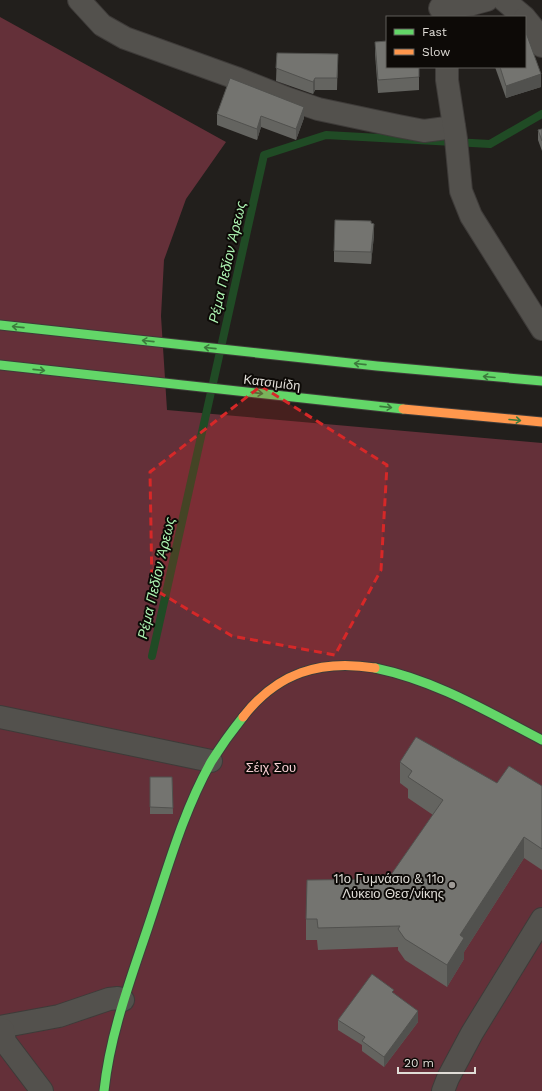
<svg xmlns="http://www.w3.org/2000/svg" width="542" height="1091" font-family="'Work Sans',sans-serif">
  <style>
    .forest { fill: #643039 }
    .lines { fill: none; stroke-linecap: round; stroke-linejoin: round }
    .stream { stroke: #204b25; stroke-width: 8 }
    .street-casing { stroke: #3e3b39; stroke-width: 24 }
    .fast-casing { stroke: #3e3b39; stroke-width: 11 }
    .slow-casing { stroke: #3e3b39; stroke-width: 11 }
    .street { stroke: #53514d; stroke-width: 22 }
    .fast { stroke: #63d668; stroke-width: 9 }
    .slow { stroke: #ff974d; stroke-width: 9 }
    .wall { fill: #646460 }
    .shaded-wall { fill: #51514e }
    .building { fill: #747470; stroke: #51514e }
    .oneway { stroke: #3c7a3c }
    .marked { fill: #d62828; fill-opacity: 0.2; stroke: #d62828; stroke-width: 3; stroke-dasharray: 8 5; stroke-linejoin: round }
    .poi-dot { fill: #9e9a96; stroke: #0d0a07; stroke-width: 1.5 }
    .labels { text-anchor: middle; stroke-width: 4; stroke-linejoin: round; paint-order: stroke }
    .street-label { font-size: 13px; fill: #e0ddd7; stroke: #0d0a07 }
    .park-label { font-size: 13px; fill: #f8cfd4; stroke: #0d0a07 }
    .poi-label { font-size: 13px; fill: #e0ddd7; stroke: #0d0a07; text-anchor: end }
    .water-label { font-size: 14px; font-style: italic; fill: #aef5b3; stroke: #0d0a07 }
  </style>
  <rect width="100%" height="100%" fill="#221f1c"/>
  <polygon class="forest" points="0,17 226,142 186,199 164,260 161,316 167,410 542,443 542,1091 0,1091"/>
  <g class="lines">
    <polyline class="stream" points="152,656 264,155 326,135 490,144 542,114"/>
    <defs>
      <g id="street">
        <polyline points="79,0 102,25 125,38 236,78 286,98 318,109 398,126 424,131 454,127"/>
        <polyline points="504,0 524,17"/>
        <polyline points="440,8 472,4 487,0"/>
        <polyline points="525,18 534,29 542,46"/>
        <polyline points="447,67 447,80 456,139 461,191 471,216 542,329"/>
        <polyline points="0,717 211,761"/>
        <polyline points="0,1027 59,1016 109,999 118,998 123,1000"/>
        <polyline points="0,1029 3,1030 5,1042 42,1091"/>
        <polyline points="443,1091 448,1078 472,1033 542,919"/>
      </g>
      <g id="fast">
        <polyline points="0,325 377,366 542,381"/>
        <polyline points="0,365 403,409"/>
        <path d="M375,668c62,13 111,43 167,72"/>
        <path d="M104,1091c6,-57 26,-110 44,-164 19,-56 34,-113 63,-165 10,-16 20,-30 32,-45"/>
      </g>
      <g id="slow">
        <polyline points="403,409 542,422"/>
        <path d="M243,717c34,-44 77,-58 132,-49"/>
      </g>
    </defs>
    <use href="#street" class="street-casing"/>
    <use href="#fast" class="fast-casing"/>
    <use href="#slow" class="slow-casing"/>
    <use href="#street" class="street"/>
    <use href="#fast" class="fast"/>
    <use href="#slow" class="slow"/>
  </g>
  <g class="wall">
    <polygon points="375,42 419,77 419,90 378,93 375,54"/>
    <polygon points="277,53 338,54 337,90 315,90 313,94 276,81"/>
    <polygon points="495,67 525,67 541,87 506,98"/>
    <polygon points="217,114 304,118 296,140 261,127 257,140 217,125"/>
    <polygon points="542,129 542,151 538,140 538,130"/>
    <polygon points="371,223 374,235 371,264 334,262 334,251"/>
    <polygon points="400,762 497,783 542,786 542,870 524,858 464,952 464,959 447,987 405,960 398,950 398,947 318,950 317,940 306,940 306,919 388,879 433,815 408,798 408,789 400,783"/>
    <polygon points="150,777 172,777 173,814 150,814"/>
    <polygon points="394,993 418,1022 384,1067 362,1051 362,1045 338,1030 338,1020"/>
  </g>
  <g class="shaded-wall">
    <polygon points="541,74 541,87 506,98 506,86"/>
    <polygon points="315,78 315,90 313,94 313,82"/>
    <polygon points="304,107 304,118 296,140 296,129"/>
    <polygon points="261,116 261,127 257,140 257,129"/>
    <polygon points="374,224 374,235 371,264 371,252"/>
    <polygon points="524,837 524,858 464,952 464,959 447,987 447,965 460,935"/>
    <polygon points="418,1011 418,1022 384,1067 384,1057"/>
  </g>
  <g class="building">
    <polygon points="525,30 541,74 506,86 500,67 525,67"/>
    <polygon points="387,41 387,67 419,67 419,77 378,80 375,42"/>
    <polygon points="277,53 338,54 337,78 315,78 313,82 276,68"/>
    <polygon points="230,78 304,107 296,129 261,116 257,129 217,114"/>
    <polygon points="542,129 542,141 538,130"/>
    <polygon points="335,220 371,221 371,223 374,224 371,252 334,251"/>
    <polygon points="416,737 497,783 509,766 542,786 542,849 524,837 460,935 464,938 447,965 405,939 398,929 400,926 318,928 317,919 306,919 307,880 388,879 443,800 408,777 412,771 400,762"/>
    <polygon points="150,777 172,777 173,808 150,807"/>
    <polygon points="372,974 394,990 392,992 418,1011 384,1057 362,1041 365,1037 338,1020"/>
  </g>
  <defs><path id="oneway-shaft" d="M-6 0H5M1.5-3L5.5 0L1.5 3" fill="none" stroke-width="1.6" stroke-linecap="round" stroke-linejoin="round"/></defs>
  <g class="oneway">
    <use href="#oneway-shaft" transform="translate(18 327) rotate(-174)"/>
    <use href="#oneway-shaft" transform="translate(148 341) rotate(-174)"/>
    <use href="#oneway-shaft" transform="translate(210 348) rotate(-174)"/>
    <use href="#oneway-shaft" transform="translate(360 364) rotate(-174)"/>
    <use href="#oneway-shaft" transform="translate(39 370) rotate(6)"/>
    <use href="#oneway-shaft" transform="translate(489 377) rotate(-175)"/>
    <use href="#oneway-shaft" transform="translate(257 393) rotate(7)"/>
    <use href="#oneway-shaft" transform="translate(386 407) rotate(6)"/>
    <use href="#oneway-shaft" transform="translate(515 420) rotate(5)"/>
  </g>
  <path class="marked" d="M261,386l126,79 -6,105 -46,85 -103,-19 -80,-48 -2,-116z"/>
  <circle class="poi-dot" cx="452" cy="885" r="4"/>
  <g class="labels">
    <g class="street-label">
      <text transform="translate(272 382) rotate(7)" y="5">Κατσιμίδη</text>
    </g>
    <g class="park-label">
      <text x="271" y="772">Σέιχ Σου</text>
    </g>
    <g class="poi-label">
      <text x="444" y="883">11ο Γυμνάσιο &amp; 11ο<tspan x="444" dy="15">Λύκειο Θεσ/νίκης</tspan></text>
    </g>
    <g class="water-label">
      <text transform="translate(227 262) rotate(-77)" y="5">Ρέμα Πεδίον Άρεως</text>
      <text transform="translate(156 578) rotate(-77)" y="5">Ρέμα Πεδίον Άρεως</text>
    </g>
  </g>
  <rect x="386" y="16" width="140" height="52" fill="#0d0a07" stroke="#615e5a"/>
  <rect x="394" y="29" width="20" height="6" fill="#63d668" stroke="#615e5a"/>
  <text x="422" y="36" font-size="12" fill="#e0ddd7">Fast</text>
  <rect x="394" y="49" width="20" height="6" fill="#ff974d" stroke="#615e5a"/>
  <text x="422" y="56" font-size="12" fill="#e0ddd7">Slow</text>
  <path d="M398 1067v6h77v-6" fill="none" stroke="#e0ddd7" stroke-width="2"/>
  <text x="404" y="1067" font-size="12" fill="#e0ddd7" stroke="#0d0a07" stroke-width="3" paint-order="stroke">20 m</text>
</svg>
